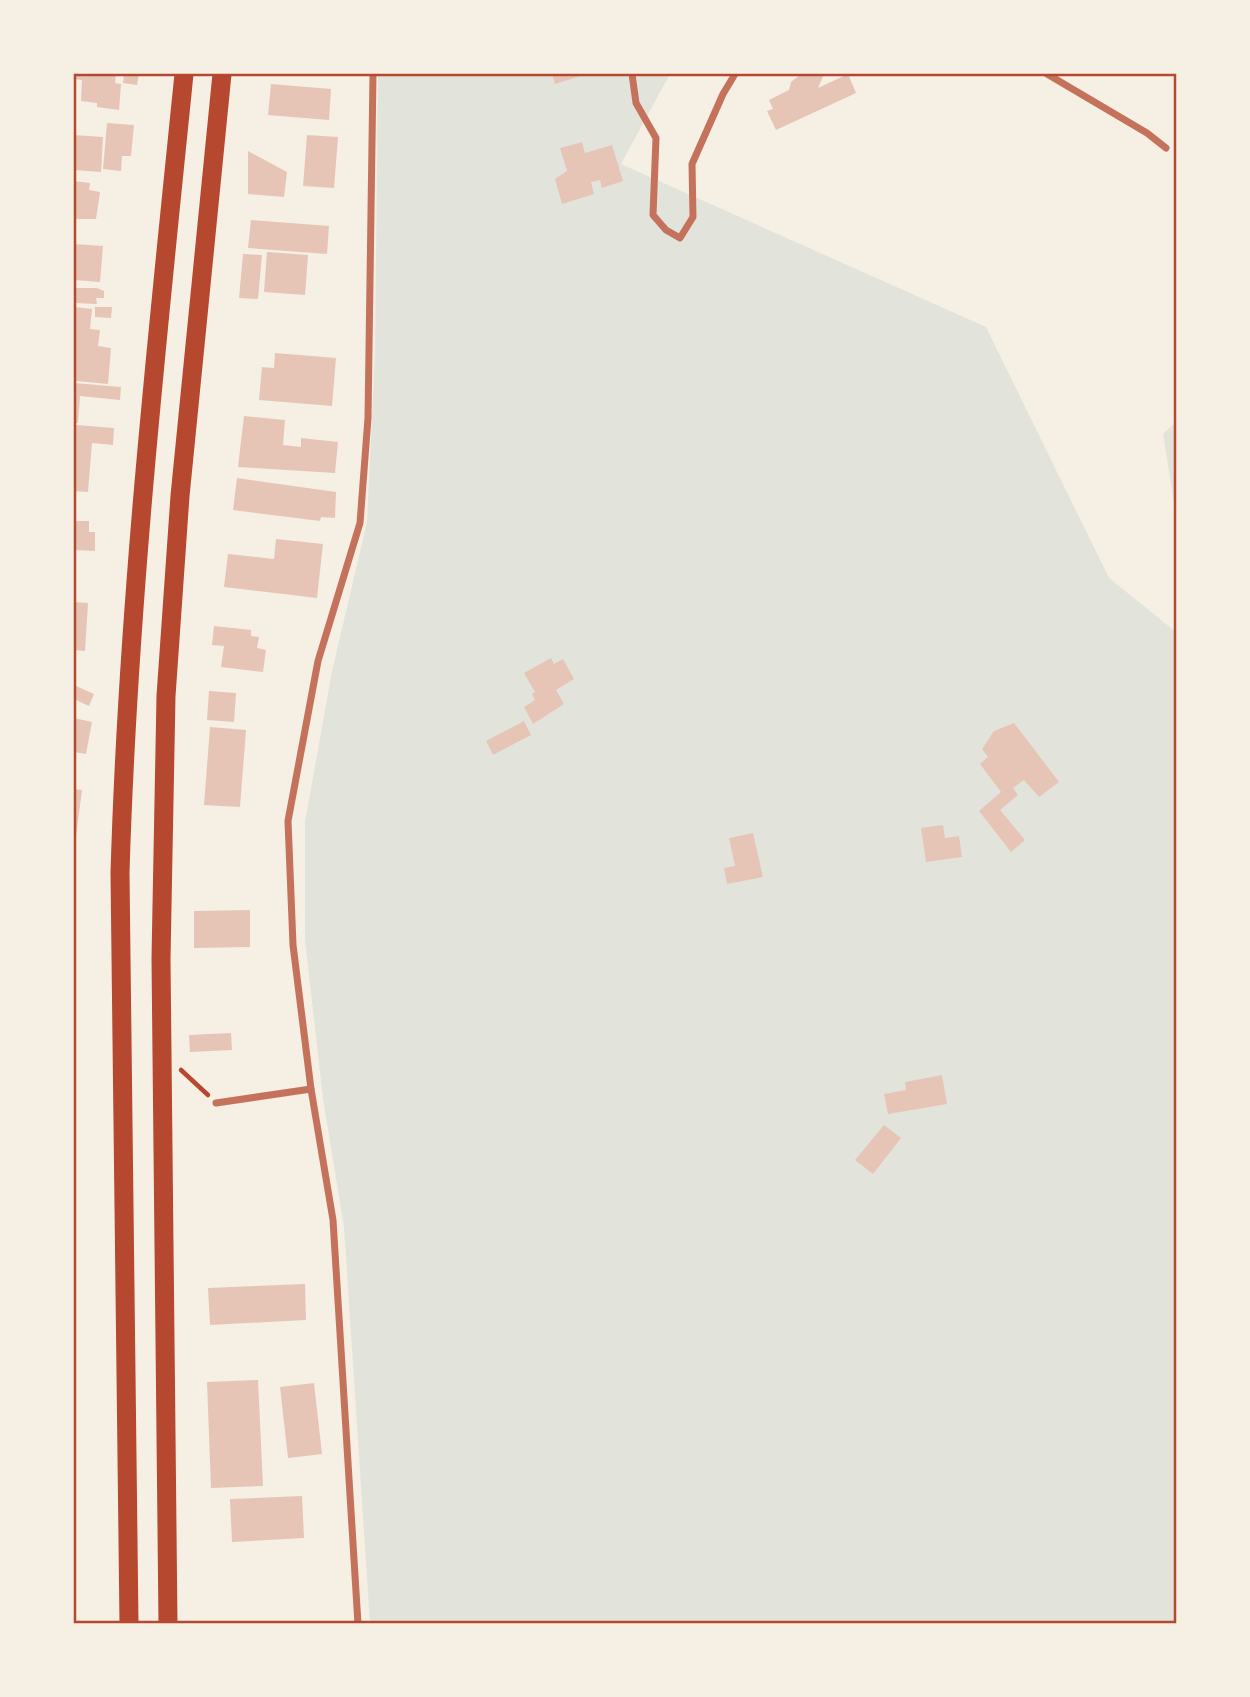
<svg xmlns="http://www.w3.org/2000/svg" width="1250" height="1697" font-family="'Fira Sans Condensed',sans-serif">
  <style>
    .green { fill: #e2e4dc }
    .building { fill: #e6c5b7 }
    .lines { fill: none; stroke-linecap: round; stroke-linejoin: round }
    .path { stroke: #b5482f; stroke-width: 4.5 }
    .minor { stroke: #c5725c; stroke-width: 7 }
    .trunk { stroke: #b5482f; stroke-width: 19 }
    .neatline { fill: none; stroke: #b5482f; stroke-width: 2.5 }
  </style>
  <rect width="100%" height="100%" fill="#f6efe4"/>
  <g class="green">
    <polygon points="378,74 670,74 621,164 986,327 1109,578 1176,632 1176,1623 370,1624 344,1227 323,1099 305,940 305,822 332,671 367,522 375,351"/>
    <polygon points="1176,422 1176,515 1163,434"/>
  </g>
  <g class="building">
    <polygon points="74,74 116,74 115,83 121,84 119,110 97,107 97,103 81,101 82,80 74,79"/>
    <polygon points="124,74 139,74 137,85 123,83"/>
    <polygon points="552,74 587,74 555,84"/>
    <polygon points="801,74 824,74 818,88 848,74 856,93 776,130 767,111 773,109 769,100 789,90 791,82"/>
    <polygon points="271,84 331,89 329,120 268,115"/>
    <polygon points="107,123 134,125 131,156 122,156 121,171 103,169"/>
    <polygon points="74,135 103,137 101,172 74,170"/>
    <polygon points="307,135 338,137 334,188 303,186"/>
    <polygon points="582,142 585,153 612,145 623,181 602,188 600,180 591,182 594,194 562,204 555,179 567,171 560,148"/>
    <polygon points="248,151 287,172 284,197 248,194"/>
    <polygon points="74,181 90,183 89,190 100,192 96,219 74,219"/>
    <polygon points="251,220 329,226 327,254 248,248"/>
    <polygon points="74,244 103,246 100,282 74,280"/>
    <polygon points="267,252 308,255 305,295 264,292"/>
    <polygon points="243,254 262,255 258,299 239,298"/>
    <polygon points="76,288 97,288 104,291 104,298 96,298 97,304 75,303"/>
    <polygon points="74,307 92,309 90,329 100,330 98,346 111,348 108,384 76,381"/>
    <polygon points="95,307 112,307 111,318 95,317"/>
    <polygon points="275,353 336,358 332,406 259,400 262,367 274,368"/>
    <polygon points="74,383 121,387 120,400 80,396 78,423 74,423"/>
    <polygon points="244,416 285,420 283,445 301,447 301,438 338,442 335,473 238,467"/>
    <polygon points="76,425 114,428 113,445 92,443 88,492 74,491"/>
    <polygon points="237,478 336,492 335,518 321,517 320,521 233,510"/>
    <polygon points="74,521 89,521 89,532 95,532 95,551 74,550"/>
    <polygon points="276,539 323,544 317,598 224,587 228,554 274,559"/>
    <polygon points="74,602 88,603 85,651 74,650"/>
    <polygon points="214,626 251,630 251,636 259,637 257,648 266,650 263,672 221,667 224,646 212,645"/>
    <polygon points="551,658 554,664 563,659 574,679 556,690 564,704 533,724 524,707 535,700 532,694 535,692 524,673"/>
    <polygon points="76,686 94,694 89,706 74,699"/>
    <polygon points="209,691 236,693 234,722 207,720"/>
    <polygon points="74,718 92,722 86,754 74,752"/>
    <polygon points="524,721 531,735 493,755 486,741"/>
    <polygon points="1014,723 1059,782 1039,797 1024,780 1013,788 1018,795 1000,810 1025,840 1011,852 979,811 1001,792 980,764 988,757 982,749 994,731"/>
    <polygon points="210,727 246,730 240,807 204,805"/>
    <polygon points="74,789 82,790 76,837 74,837"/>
    <polygon points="943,825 945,838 959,836 962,857 926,862 921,828"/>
    <polygon points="753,833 763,877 727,884 724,868 735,866 729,838"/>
    <polygon points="250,910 250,947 194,948 194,911"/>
    <polygon points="231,1033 232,1050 190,1052 189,1035"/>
    <polygon points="942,1075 947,1104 888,1114 884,1094 906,1090 905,1082"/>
    <polygon points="884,1125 901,1138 873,1174 855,1160"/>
    <polygon points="305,1284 306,1320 210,1325 208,1288"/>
    <polygon points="258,1380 263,1486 211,1488 207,1382"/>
    <polygon points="314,1383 322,1454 288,1458 280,1387"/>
    <polygon points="302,1496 304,1538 232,1542 230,1499"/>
  </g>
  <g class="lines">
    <polyline class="path" points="181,1070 208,1095"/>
    <g class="minor">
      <polyline points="632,74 636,103 656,138 653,215 666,230 680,238 693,217 692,164 723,94 735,74"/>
      <polyline points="1047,74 1147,133 1166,148"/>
      <polyline points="216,1103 311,1089"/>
      <polyline points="358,1624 333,1220 311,1089 293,945 288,821 318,661 360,523 368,418 373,74"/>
    </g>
    <g class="trunk">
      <path d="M129,1624l-9,-751c8,-268 37,-533 64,-799"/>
      <polyline points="168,1624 161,959 166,696 180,496 222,74"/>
    </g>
  </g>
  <rect width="1250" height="1697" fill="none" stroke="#f6efe4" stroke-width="150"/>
  <rect x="75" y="75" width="1100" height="1547" class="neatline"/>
</svg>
